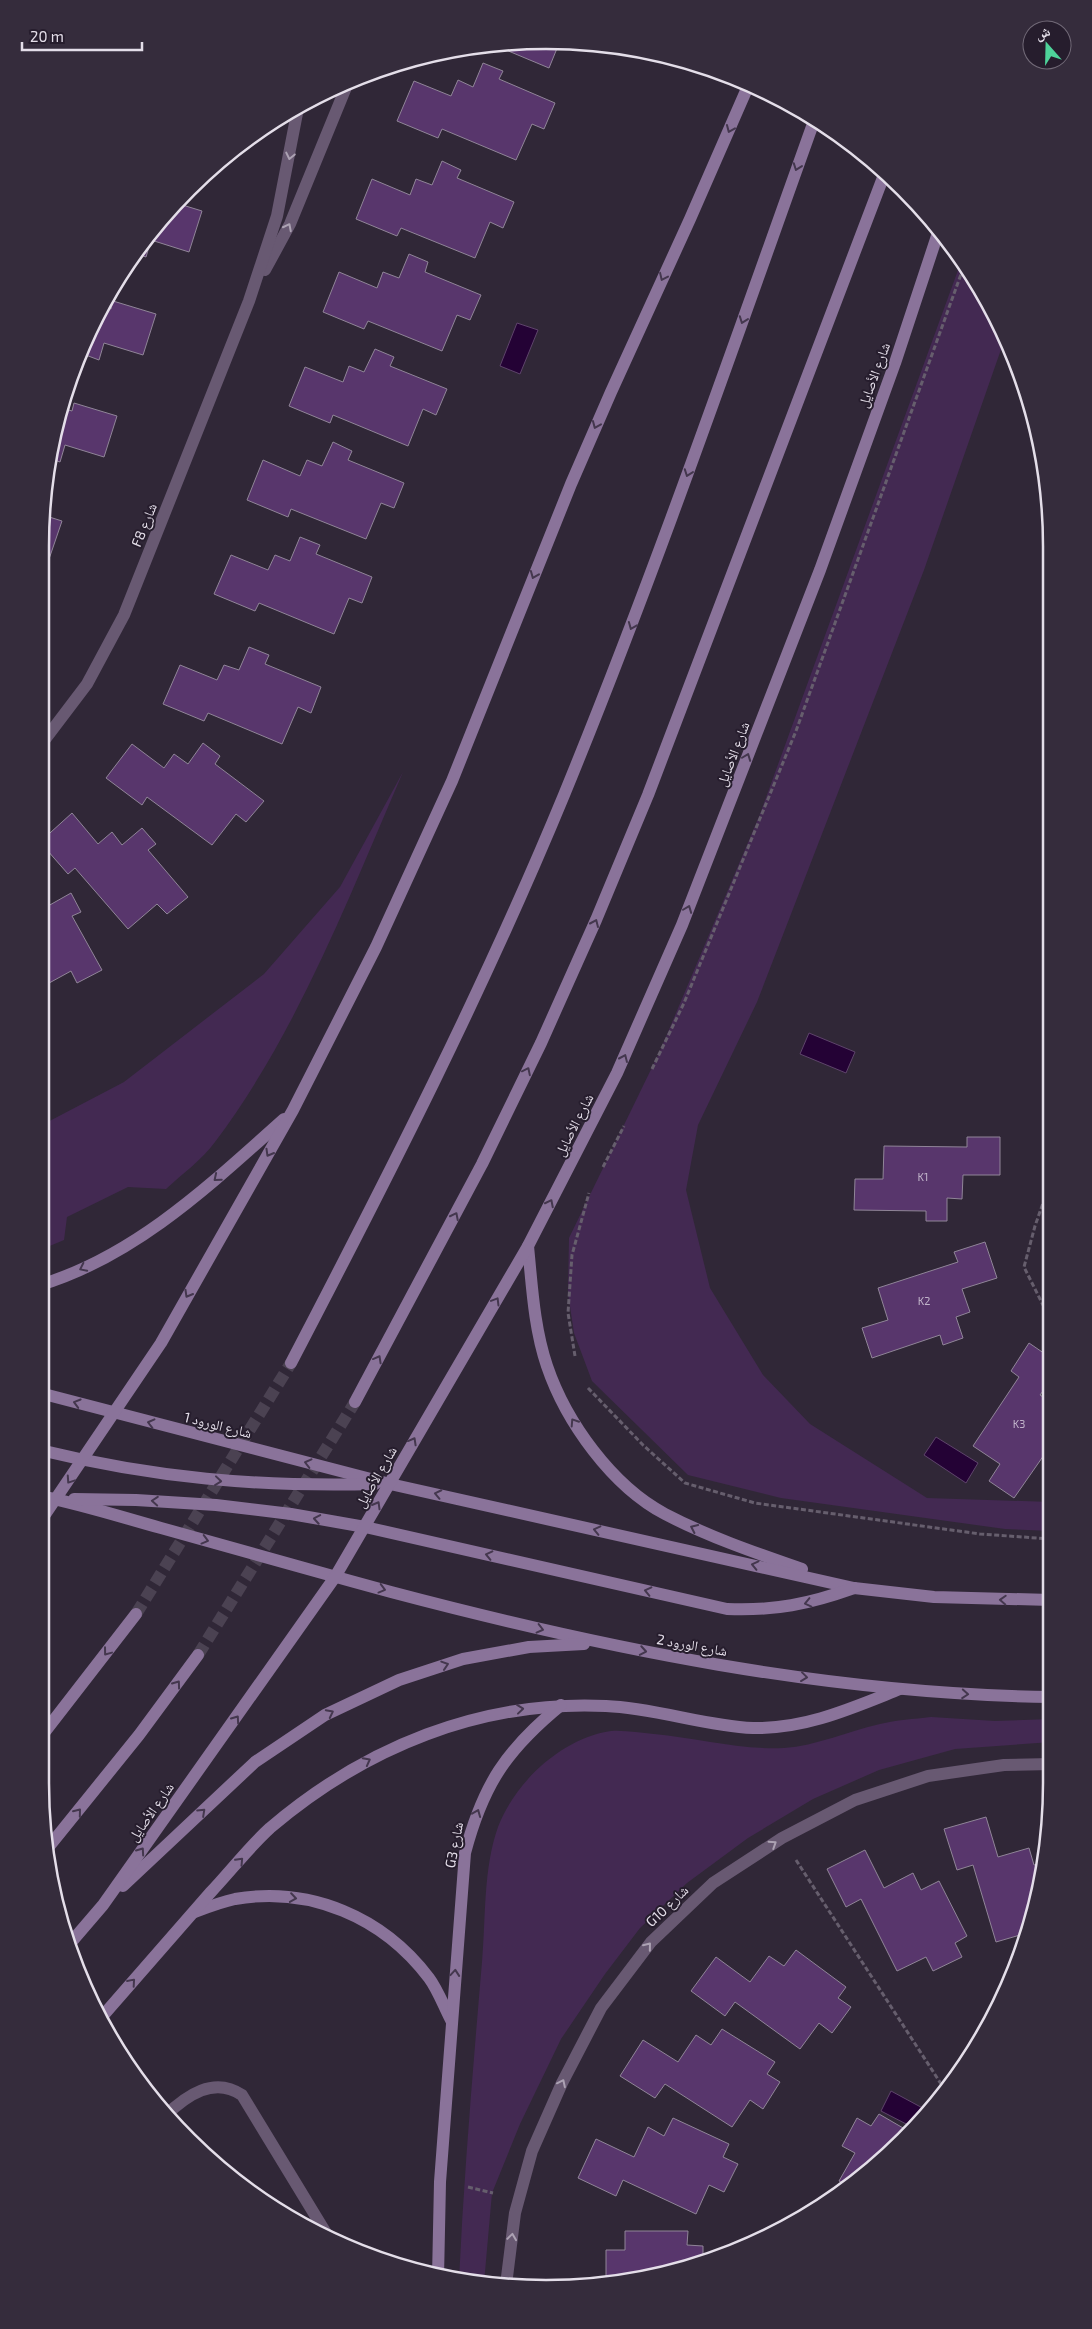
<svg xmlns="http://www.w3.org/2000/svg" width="1092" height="2329" font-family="'Exo 2','Noto Naskh Arabic',sans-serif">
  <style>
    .green { fill: #432952 }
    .water { fill: #240235; stroke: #5e446b }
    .building { fill: #58366c; stroke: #908598 }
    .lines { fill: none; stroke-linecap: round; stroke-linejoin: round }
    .secondary-tunnel { stroke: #4b4252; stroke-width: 12; stroke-dasharray: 12 6; stroke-linecap: butt }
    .path { stroke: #665e6d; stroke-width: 3; stroke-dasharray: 5 2.5; stroke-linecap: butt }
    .lane { stroke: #685972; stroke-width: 12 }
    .street { stroke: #685972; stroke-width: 12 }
    .secondary { stroke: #8a739a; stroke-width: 12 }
    .oneway { stroke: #44374e }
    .oneway2 { stroke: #aca2b3 }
    .labels { text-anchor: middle; stroke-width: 4; stroke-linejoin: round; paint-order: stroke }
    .number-label { font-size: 11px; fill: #c1b4ca }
    .street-label { font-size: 14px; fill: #e4dee9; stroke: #261d2d }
    .rim { fill: none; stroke: #e4dee9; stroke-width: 2.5 }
  </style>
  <rect width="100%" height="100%" fill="#302737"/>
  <g class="green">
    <polygon points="961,262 1005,338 924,570 757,1002 698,1125 686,1190 710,1288 763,1375 810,1424 927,1498 1051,1502 1051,1531 1005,1529 781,1498 688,1475 592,1381 574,1333 568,1293 569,1238 660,1051 760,814"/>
    <path d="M403,772c-54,125 -106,261 -188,370 -13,18 -33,32 -49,47l-38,-2 -61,30 -3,23 -24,10v-124l84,-44 140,-108 76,-87z"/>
    <path d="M931,1717l64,4 57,-2v23l-97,7 -76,21 -66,29 -65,39 -61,45 -47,45 -35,46 -44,65 -41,85 -28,69 -8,90 -25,-3c5,-106 14,-212 23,-318 4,-44 1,-93 16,-135 17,-45 64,-89 113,-96 14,-1 29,2 43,3 43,4 86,16 130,14 32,-2 64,-17 96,-24 16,-4 34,-5 51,-7z"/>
  </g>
  <g class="water">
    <polygon points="517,323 538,330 520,374 500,366"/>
    <polygon points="809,1033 855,1052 846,1073 800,1054"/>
    <polygon points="936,1437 978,1463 966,1483 924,1455"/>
    <polygon points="891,2091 930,2112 914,2128 881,2111"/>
  </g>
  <g class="building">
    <polygon points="546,40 560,41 549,68 494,45"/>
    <polygon points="483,63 503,71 499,79 555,103 544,129 532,124 516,160 442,129 438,138 397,121 414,81 451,96 458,80 473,87"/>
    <polygon points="442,161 461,170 457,178 514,202 503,228 490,222 475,258 401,228 397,236 356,219 372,179 410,195 416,179 432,185"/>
    <polygon points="176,203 202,211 189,252 151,240 146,257 135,253"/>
    <polygon points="409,254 428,262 425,272 481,295 470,320 457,315 442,351 368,321 364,329 323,312 339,272 377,288 383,272 399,278"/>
    <polygon points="113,301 156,314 143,355 104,343 99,360 83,354 76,380 71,378 78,353 103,307 111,309"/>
    <polygon points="375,349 394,357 390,366 447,389 436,415 423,409 408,446 333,415 330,423 289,406 305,367 343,382 349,366 364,372"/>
    <polygon points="74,403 117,416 104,457 65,445 60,462 49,458 62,408 72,411"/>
    <polygon points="333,442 352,451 348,460 404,483 394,508 381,503 366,539 291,509 288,517 247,500 263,460 300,476 307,460 322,466"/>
    <polygon points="43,515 62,521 48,562 40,559"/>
    <polygon points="300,537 320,545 316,554 372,577 362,603 349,598 334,634 259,603 255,611 214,594 231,555 268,570 275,555 290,561"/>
    <polygon points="249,647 269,655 265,664 321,687 311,713 298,707 282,744 208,713 204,721 163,704 180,665 217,680 224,665 239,670"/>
    <polygon points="203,743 220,756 215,764 264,801 246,822 236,814 212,845 147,797 142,805 106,778 132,744 164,768 174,754 188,764"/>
    <polygon points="72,813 98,844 112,832 122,845 142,828 156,844 148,850 188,897 167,914 157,904 128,929 75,868 68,874 40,842"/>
    <polygon points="40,891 48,906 71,893 81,912 72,916 102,970 77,983 71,971 40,988"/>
    <polygon points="967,1137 1000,1137 1000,1175 963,1175 962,1199 947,1198 947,1221 926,1221 926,1211 854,1210 855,1179 883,1179 884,1146 967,1147"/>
    <polygon points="985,1242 997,1278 962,1289 970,1312 956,1317 963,1338 943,1345 940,1335 872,1358 862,1328 888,1320 878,1288 958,1262 954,1252"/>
    <polygon points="1029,1343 1051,1358 1051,1380 1040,1395 1051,1402 1051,1445 1014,1498 989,1481 1000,1464 973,1446 1019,1377 1011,1371"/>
    <polygon points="986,1817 998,1857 1029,1848 1034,1865 1044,1863 1042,1881 1027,1933 996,1942 973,1865 957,1870 944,1829"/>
    <polygon points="865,1850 884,1888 913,1873 921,1890 939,1881 967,1936 955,1943 962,1957 933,1971 926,1957 897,1971 861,1899 846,1907 827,1869"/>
    <polygon points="796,1950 846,1987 838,1998 851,2007 832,2033 819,2023 800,2049 735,2002 725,2016 691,1991 716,1957 750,1982 769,1956 784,1966"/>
    <polygon points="722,2029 775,2062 767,2074 780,2082 763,2109 750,2100 732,2127 665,2084 655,2098 620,2076 643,2040 678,2062 696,2035 711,2045"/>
    <polygon points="879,2114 910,2132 850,2187 839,2181 855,2153 842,2146 857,2118 871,2126"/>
    <polygon points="673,2118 729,2144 723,2157 738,2164 724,2192 709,2185 696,2214 623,2180 616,2196 578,2178 596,2139 634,2157 648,2127 664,2136"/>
    <polygon points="625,2231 688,2231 687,2245 703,2246 703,2264 612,2285 563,2288 563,2282 606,2282 606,2250 625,2250"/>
  </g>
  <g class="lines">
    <g class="secondary-tunnel">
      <polyline points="136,1614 291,1363"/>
      <polyline points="198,1655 355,1402"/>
    </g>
    <g class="path">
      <polyline points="1050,1056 1045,1095 1050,1148"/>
      <polyline points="652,1069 684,1003 796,731 964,266"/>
      <polyline points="603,1167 624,1126"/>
      <polyline points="1050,1183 1035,1226 1024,1267 1046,1311 1050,1314"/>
      <polyline points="575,1356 568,1313 572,1255 589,1193"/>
      <polyline points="588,1388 643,1445 685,1483 755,1503 980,1534 1051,1539"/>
      <polyline points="796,1860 945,2090"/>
      <polyline points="468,2187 493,2193"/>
    </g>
    <path class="lane" d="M165,2116c22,-21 49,-40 77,-21l87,143"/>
    <g class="street">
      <polyline points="265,270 290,224 349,80"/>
      <polyline points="40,746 87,684 124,615 249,301 277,216 298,108"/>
      <polyline points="506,2285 515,2213 532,2151 562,2083 601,2008 651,1942 713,1883 782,1838 855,1800 928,1776 1004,1765 1052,1764"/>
    </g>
    <g class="secondary">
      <path d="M528,1246c4,40 6,82 19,120 19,56 65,120 118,148 44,23 91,39 137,55"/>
      <path d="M40,1285c96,-29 171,-101 244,-166"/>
      <path d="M291,1363c97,-186 193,-374 273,-568 91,-222 169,-448 250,-674"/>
      <polyline points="40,1393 390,1484 854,1588 934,1597 1051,1600"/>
      <polyline points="355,1402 482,1164 541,1043 596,920 648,795 884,175"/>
      <path d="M40,1450c115,28 217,37 335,34"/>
      <path d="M40,1496c41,8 81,21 121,32 76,21 153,43 230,64 216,57 437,102 661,105"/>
      <path d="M74,1499l62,1 80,5 75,9 74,13 362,82c48,2 82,-5 127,-21"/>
      <polyline points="40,1522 161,1343 293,1110 376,947 452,781 571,484 611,392 690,219 749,84"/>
      <polyline points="40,1738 136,1614"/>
      <polyline points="47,1849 139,1735 198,1655"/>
      <polyline points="123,1886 255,1762 325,1715 399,1680 463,1659 529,1647 584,1644"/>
      <path d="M195,1912c13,-5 26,-10 40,-13 75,-13 148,18 194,79 9,12 15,29 23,44"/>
      <polyline points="67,1947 103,1905 335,1577 528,1246 617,1073 682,925 820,570 895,363 939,230"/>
      <path d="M100,2019c37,-42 73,-84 110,-126 20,-21 39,-46 60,-65 95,-81 211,-128 336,-122 50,2 98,20 147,22 53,1 99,-20 147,-39"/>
      <path d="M438,2277l2,-95 25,-329c18,-68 41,-103 96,-148"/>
    </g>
  </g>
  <defs><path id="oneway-chevron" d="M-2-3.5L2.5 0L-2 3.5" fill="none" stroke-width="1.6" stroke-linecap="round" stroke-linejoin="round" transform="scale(1.25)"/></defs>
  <g class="oneway">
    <use href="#oneway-chevron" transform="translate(730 129) rotate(113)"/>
    <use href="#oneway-chevron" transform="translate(797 167) rotate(110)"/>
    <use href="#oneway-chevron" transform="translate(663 277) rotate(115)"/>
    <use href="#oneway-chevron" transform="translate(743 320) rotate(110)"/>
    <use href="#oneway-chevron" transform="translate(596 425) rotate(113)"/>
    <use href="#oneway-chevron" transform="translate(688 473) rotate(110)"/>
    <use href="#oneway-chevron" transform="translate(534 575) rotate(112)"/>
    <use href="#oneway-chevron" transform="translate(632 626) rotate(112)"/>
    <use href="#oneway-chevron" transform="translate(747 757) rotate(-69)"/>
    <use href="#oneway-chevron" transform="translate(688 909) rotate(-69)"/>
    <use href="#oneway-chevron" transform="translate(595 923) rotate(-66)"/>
    <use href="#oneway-chevron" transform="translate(624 1058) rotate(-66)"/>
    <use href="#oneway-chevron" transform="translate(527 1071) rotate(-64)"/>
    <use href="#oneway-chevron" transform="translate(269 1153) rotate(120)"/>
    <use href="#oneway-chevron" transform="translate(217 1178) rotate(140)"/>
    <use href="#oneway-chevron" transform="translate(550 1203) rotate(-63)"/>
    <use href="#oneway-chevron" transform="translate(455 1216) rotate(-63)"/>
    <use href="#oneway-chevron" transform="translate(83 1268) rotate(154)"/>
    <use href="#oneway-chevron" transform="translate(188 1294) rotate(120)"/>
    <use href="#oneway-chevron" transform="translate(496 1301) rotate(-59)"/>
    <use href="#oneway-chevron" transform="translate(378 1359) rotate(-61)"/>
    <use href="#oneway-chevron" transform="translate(77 1403) rotate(-164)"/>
    <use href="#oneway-chevron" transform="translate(574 1422) rotate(-123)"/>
    <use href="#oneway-chevron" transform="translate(151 1423) rotate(-166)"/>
    <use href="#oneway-chevron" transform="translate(413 1441) rotate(-61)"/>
    <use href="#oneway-chevron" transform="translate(308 1463) rotate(-166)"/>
    <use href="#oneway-chevron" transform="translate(70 1480) rotate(124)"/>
    <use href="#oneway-chevron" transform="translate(218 1481) rotate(6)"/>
    <use href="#oneway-chevron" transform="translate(438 1494) rotate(-168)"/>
    <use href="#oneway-chevron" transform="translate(155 1501) rotate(-176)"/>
    <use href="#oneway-chevron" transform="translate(377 1505) rotate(-60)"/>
    <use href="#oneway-chevron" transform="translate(317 1519) rotate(-170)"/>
    <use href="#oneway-chevron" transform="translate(694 1528) rotate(-155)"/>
    <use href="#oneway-chevron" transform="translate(597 1530) rotate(-167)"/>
    <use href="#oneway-chevron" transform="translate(205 1540) rotate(15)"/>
    <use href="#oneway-chevron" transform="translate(489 1555) rotate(-167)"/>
    <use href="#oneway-chevron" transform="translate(755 1565) rotate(-167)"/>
    <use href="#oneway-chevron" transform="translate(382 1589) rotate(15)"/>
    <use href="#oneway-chevron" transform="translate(648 1591) rotate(-167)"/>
    <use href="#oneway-chevron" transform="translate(1003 1600) rotate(-177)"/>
    <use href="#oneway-chevron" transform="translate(808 1603) rotate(167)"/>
    <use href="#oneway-chevron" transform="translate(540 1629) rotate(14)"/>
    <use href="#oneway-chevron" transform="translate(643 1651) rotate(10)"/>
    <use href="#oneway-chevron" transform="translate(107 1652) rotate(127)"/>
    <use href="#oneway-chevron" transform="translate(445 1665) rotate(-18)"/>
    <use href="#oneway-chevron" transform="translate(804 1677) rotate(7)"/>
    <use href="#oneway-chevron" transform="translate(177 1684) rotate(-54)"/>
    <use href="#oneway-chevron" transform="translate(965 1694) rotate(4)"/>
    <use href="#oneway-chevron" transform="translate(520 1709) rotate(-6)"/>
    <use href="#oneway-chevron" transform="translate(330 1713) rotate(-27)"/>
    <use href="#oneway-chevron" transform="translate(236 1719) rotate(-55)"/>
    <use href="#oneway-chevron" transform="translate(367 1761) rotate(-28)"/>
    <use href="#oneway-chevron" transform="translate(78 1812) rotate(-51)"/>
    <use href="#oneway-chevron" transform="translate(202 1812) rotate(-43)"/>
    <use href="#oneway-chevron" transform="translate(477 1813) rotate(-68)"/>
    <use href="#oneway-chevron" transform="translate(141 1851) rotate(-55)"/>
    <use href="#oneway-chevron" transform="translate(240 1861) rotate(-47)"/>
    <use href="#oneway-chevron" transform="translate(293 1898) rotate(8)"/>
    <use href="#oneway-chevron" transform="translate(455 1973) rotate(-85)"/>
    <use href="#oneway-chevron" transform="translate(132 1982) rotate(-49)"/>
  </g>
  <g class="oneway2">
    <use href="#oneway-chevron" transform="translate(290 156) rotate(102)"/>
    <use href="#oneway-chevron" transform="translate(288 227) rotate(-63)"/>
    <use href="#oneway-chevron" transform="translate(773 1844) rotate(-33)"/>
    <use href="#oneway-chevron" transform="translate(648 1946) rotate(-51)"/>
    <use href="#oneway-chevron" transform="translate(562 2083) rotate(-64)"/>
    <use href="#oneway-chevron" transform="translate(512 2237) rotate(-82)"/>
  </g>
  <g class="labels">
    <g class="number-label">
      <text x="923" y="1181">K1</text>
      <text x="924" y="1305">K2</text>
      <text x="1019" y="1428">K3</text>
    </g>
    <g class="street-label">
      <text transform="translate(874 375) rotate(-70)" y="5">شارع الأصايل</text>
      <text transform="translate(144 525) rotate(-68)" y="5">F8 شارع</text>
      <text transform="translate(733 754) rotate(-69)" y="5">شارع الأصايل</text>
      <text transform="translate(574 1125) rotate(-63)" y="5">شارع الأصايل</text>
      <text transform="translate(218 1425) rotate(14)" y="5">شارع الورود 1</text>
      <text transform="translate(376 1477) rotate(-60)" y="5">شارع الأصايل</text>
      <text transform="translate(692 1645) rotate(10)" y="5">شارع الورود 2</text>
      <text transform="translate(151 1812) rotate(-55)" y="5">شارع الأصايل</text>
      <text transform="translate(454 1845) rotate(-79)" y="5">G3 شارع</text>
      <text transform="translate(667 1906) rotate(-44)" y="5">G10 شارع</text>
    </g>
  </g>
  <path d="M0 0H1092V2329H0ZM546 49H546A497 497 0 0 1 1043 546V1783A497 497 0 0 1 546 2280H546A497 497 0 0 1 49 1783V546A497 497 0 0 1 546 49Z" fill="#352c3c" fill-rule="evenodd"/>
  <path class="rim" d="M546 49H546A497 497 0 0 1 1043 546V1783A497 497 0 0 1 546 2280H546A497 497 0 0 1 49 1783V546A497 497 0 0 1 546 49Z"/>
  <g transform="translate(1047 45) rotate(340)"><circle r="24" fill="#261d2d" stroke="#726a78"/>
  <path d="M0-4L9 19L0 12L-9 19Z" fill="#4ed39a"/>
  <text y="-8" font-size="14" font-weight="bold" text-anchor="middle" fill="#e4dee9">ش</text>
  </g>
  <path d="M22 42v8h120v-8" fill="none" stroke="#e4dee9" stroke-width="2.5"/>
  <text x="30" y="42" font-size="15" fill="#e4dee9" stroke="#261d2d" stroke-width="4" paint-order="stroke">20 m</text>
</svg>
